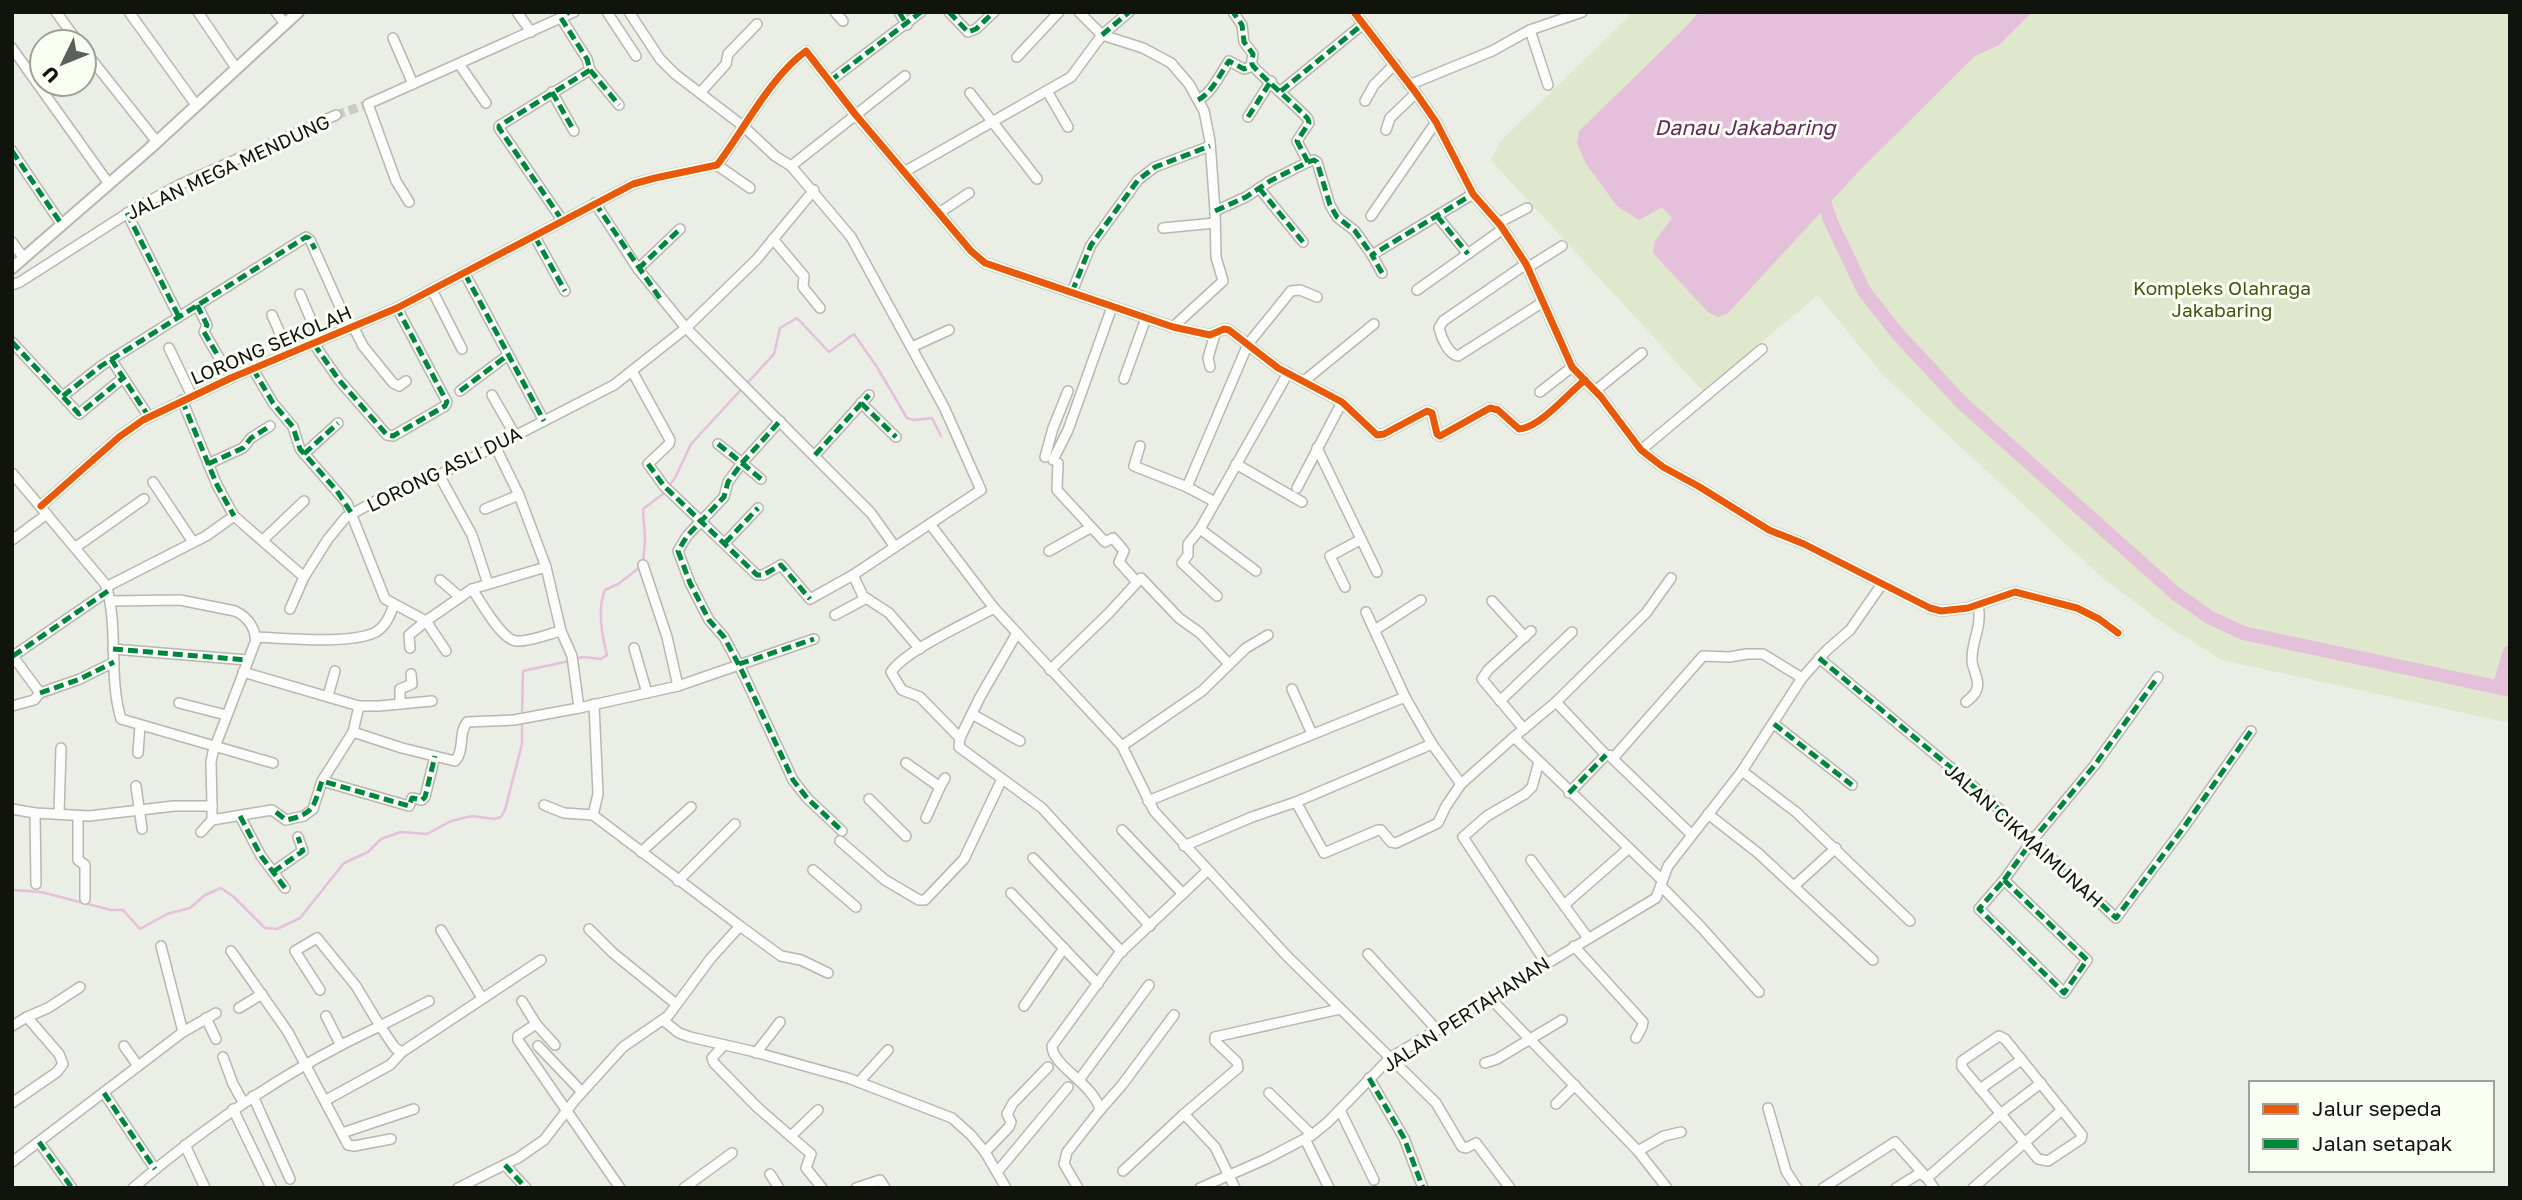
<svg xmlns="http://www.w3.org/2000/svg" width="2522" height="1200" font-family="'Golos Text',sans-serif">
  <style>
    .green { fill: #dfe7cc }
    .water { fill: #e5c0db }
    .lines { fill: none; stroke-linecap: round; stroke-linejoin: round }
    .stream { stroke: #e5c0db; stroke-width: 2.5 }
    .river { stroke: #e5c0db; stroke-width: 14 }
    .minor-tunnel { stroke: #cacdc4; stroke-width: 9; stroke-dasharray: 9 4.5; stroke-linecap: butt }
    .minor-casing { stroke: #b6b8b0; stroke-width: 12 }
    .tertiary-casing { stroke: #b6b8b0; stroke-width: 14 }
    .minor { stroke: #fcfcfb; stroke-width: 9 }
    .tertiary { stroke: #fcfcfb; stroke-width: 10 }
    .quiet { stroke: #00873e; stroke-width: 5; stroke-dasharray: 10 5; stroke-linecap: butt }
    .cycleway-casing { stroke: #fbfff3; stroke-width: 11 }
    .cycleway { stroke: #e8590c; stroke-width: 7 }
    .labels { text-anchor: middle; stroke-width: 6; stroke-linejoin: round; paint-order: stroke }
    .street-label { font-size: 19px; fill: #11130d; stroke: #fbfff3 }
    .park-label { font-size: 19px; fill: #455412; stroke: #fbfff3 }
    .water-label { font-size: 21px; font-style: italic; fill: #65285b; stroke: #fbfff3 }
  </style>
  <rect width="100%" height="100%" fill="#ebeee4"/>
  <polygon class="green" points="1629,12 2510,12 2510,723 2222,660 2166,625 2106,581 1883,375 1818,295 1703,391 1491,160 1500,142 1629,16"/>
  <polygon class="water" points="1699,12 2032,12 1999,45 1975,56 1859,171 1728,313 1718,317 1708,312 1653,253 1655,241 1672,218 1662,207 1639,220 1617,206 1586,164 1577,143 1579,131 1683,30"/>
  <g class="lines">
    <g class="stream">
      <path d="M575,659l8,-2 18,2 6,-4c-5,-19 -10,-46 -2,-65l13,-6 25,-19 2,-25 -2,-31 20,-15 12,-16 16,-34 83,-90 6,-26 17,-10 32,34 25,-18 23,33 30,51 7,2 18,-2 9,18"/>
      <polyline points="522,716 523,671 569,661"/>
      <polyline points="12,890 41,892 111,910 123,910 140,929 167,914 190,908 205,895 221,888 234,897 265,928 277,929 300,918 344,863 368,852 381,839 401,832 427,834 451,821 472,816 494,819 501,817 505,810 522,744 522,723"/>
    </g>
    <g class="river">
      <polyline points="1820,190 1831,222 1864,291 1897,333 1962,403 2175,593 2209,617 2243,633 2510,690"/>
      <polyline points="2499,687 2510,652"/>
    </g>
    <polyline class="minor-tunnel" points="336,115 368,104"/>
    <defs>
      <g id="minor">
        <polyline points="56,12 78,42"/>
        <polyline points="129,12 196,105"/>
        <polyline points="198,12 236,68"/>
        <polyline points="276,12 285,24"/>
        <polyline points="517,12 531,32"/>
        <polyline points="607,12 636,56"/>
        <polyline points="835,12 843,21"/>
        <polyline points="899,12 907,25"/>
        <polyline points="949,12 968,32 976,29 994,12"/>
        <polyline points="1079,12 1102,35 1143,48 1171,63 1189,84 1204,111 1210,141 1215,211 1216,257 1223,281 1173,327"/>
        <polyline points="1354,12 1416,93 1436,122 1473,194 1501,226 1526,264 1572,367 1601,397 1641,450 1663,467 1698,486 1769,530 1804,544 1930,608 1941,611 1968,608 2015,592 2077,608 2099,619 2118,633"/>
        <polyline points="561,18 587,59 590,70 499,126 499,128 562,220"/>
        <polyline points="1530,30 1548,85"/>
        <polyline points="393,38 413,84"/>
        <polyline points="12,48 109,184"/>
        <polyline points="84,50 157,142"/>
        <polyline points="1017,57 1059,12"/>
        <polyline points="459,64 486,103"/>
        <polyline points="590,70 619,105"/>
        <polyline points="830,81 921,12"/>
        <polyline points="1409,85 1492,51 1530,30 1582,12"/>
        <polyline points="1047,91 1068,127"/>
        <polyline points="1281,91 1363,24"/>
        <polyline points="552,92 574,131"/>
        <polyline points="700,93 726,64 728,54 757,24"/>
        <polyline points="970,93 1037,179"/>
        <path d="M1198,100c14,-7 22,-26 31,-39l15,8 9,-3"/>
        <polyline points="1365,101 1374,85 1395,64"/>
        <polyline points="1248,117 1271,81"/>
        <polyline points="1386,130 1390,118 1416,93"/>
        <polyline points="12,151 62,225"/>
        <polyline points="1308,162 1314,160 1317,162 1330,205 1337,217 1355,231 1372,255"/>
        <polyline points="717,165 750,188"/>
        <polyline points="791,166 905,76"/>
        <polyline points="904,172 1071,77 1102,35 1129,12"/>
        <polyline points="1259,188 1303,242"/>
        <polyline points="409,202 396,181 368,104 574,12"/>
        <polyline points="595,203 638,269 686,328 871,513 895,547 981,490 944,407 851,237 791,166 775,156 743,126 675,74 660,59 629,12"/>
        <path d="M1215,211l31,-14 24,-16 38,-19 -11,-21 12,-18 -1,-4c-8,-10 -55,-50 -56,-55 -1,-3 1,-7 1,-10l-9,-12 -2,-17 -9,-13"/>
        <polyline points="127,213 179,317"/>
        <polyline points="939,213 969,193"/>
        <polyline points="1371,216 1436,122"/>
        <polyline points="1437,216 1468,254"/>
        <polyline points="1498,223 1527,208"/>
        <polyline points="1163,228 1215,223"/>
        <polyline points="535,237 565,291"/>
        <polyline points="773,239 804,276 803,287 820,308"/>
        <polyline points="12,242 23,257"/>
        <path d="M1526,264l-83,57 -4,7c2,9 9,26 19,28l85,-54"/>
        <polyline points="1527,268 1562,246"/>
        <polyline points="638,269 680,229"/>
        <polyline points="1382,273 1372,255 1473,194"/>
        <polyline points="465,274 544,421"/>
        <polyline points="12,285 20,282 134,209 179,185 336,115"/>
        <polyline points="432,290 462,349"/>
        <polyline points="1417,290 1503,229"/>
        <polyline points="1072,292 1091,245 1138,180 1155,167 1210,146"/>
        <polyline points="300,294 320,341"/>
        <polyline points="197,305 207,325 204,332 231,378"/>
        <polyline points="272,315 289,354"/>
        <polyline points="354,328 363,346 393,383 399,386 406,381"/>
        <polyline points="12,342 79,414 123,378"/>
        <polyline points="314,344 339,380 387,435 393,436 445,406 447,402 397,308"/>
        <polyline points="912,347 949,330"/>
        <polyline points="169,348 192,396"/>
        <polyline points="111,359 149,417"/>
        <polyline points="1210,367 1208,358 1215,334"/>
        <polyline points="253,369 273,403 293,427 300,449 347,503 385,599 426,621 472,589 546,567 519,495 495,446"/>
        <polyline points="632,371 670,440 669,444 648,464 664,486 757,575 763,575 781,565 810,599 853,575 895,547"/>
        <polyline points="1124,379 1146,318"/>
        <polyline points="1304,381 1374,324"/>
        <polyline points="460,391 508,355"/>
        <polyline points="1595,391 1642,353"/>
        <polyline points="1540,392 1572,367"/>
        <polyline points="492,395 515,435"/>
        <polyline points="63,396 101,366 306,237 310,240 350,329"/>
        <polyline points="182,400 217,485 234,516 304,577 328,539 346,517 396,490 439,475 614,385 686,328 756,260 814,190"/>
        <polyline points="861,403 896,437"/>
        <polyline points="718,444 742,463 780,421"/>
        <polyline points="1140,446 1134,466 1187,487 1215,502"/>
        <polyline points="1317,448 1377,572"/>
        <polyline points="1641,450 1762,349"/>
        <polyline points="304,454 338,423"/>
        <polyline points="815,455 869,395"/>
        <polyline points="1045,457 1053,428 1068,391"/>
        <polyline points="1053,460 1068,430 1112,307"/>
        <polyline points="1058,463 1057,490 1105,542 1113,538 1124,551 1119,562 1136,581"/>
        <polyline points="208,464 243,448 251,438 270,426"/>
        <polyline points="1236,464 1302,502"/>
        <path d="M12,473l94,112c13,43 2,91 15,134l152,44"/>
        <polyline points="439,475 472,535 488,584"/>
        <polyline points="761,479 742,463 728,482 724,497 687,536 678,551 690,583 709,620 724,637 741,669 793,780 807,798 842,831"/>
        <polyline points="153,482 193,542"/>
        <polyline points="1187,487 1248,344 1291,291 1300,290 1317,297"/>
        <polyline points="1297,488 1342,402"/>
        <path d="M41,506l78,-69 24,-17 88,-42 166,-70 236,-124 22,-6 62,-13c27,-35 53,-88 89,-114l49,63 116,137 14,12 188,64 37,8 14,-6 5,1 49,38 64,34 35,33 7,-1 43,-23 5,2 5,21 3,2 50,-28 8,2 21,19c22,-2 48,-35 66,-49"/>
        <polyline points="485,509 519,495"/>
        <polyline points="930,524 994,608 1122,746 1154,811 1286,955 1436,1103 1462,1147 1466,1148 1476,1143 1510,1188"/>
        <polyline points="1200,529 1188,544 1188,555 1182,563 1217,596"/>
        <polyline points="12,540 47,514"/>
        <polyline points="263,540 304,501"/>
        <polyline points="725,543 758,508"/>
        <polyline points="76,547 144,499"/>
        <polyline points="1049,551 1090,528"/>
        <polyline points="643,565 667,637 678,686"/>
        <polyline points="1256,571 1200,529 1288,373"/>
        <polyline points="853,575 863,596 889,613 920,649"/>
        <polyline points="440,580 460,597"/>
        <polyline points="106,587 206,536 234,516"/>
        <polyline points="1345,587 1330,556 1360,540"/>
        <path d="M472,589c9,13 29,50 44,52 14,1 32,-7 45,-10"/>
        <path d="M111,601l69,-1 55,11c13,6 19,15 21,29l-43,112 -2,10 1,44"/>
        <polyline points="1492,601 1525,637"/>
        <path d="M994,608c-25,14 -88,42 -103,64l11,18 18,7 40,41 20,-41 37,-64"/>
        <polyline points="290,609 304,577"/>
        <polyline points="1366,612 1405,697"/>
        <polyline points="835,615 865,599"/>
        <polyline points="1375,630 1421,600"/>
        <path d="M255,637c29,1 95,8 121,-5 10,-6 14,-17 18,-27"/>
        <polyline points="410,648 409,635 426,621 446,651"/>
        <polyline points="634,648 647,693"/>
        <polyline points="113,649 247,660"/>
        <polyline points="12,655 40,693 34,700 12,706"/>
        <polyline points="13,656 108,591"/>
        <polyline points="1819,658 1985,796 2116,918 2184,827 2251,731"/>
        <polyline points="1050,670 1108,614 1141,578 1179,618 1200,633 1229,664"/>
        <polyline points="1292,689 1312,734"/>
        <polyline points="40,693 80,679 114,662"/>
        <polyline points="328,696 335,671"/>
        <polyline points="1500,701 1572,632"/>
        <polyline points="1556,702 1606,755 1615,756 1703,656 1729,657 1747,654 1763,654 1802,678"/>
        <path d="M1966,702c5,-4 9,-7 11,-13 3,-9 -4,-18 -5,-28 -1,-20 11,-35 6,-56"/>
        <polyline points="179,703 226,715"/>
        <polyline points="400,704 400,689 412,684 411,674"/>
        <polyline points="359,706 379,706 432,701"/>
        <polyline points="579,708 678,686 814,639"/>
        <polyline points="972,714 1020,741"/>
        <polyline points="1774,724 1852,785"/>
        <polyline points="1524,729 1482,679 1488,670 1531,631"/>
        <path d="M353,732l49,16 53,13c10,-10 3,-28 12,-39l47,-2 65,-12 -7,-52 -11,-25 -15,-64"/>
        <polyline points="1514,737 1556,702 1646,613 1671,578"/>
        <polyline points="960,738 959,747 1042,808 1150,926"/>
        <polyline points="1122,746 1202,691 1246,648 1268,635"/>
        <polyline points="138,753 140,726"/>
        <polyline points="1611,757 1692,835"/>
        <polyline points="1539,762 1532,787 1525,794 1487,816 1463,837 1546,963"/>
        <polyline points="906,763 940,787 945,778"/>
        <polyline points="1742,771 1796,812 1910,921"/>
        <polyline points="322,781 409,806 412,798 422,800 425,797 435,756"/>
        <polyline points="136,786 142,829"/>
        <polyline points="1569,793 1606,755"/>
        <polyline points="869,799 906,836"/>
        <polyline points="1148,801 1405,697 1432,744 1461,784"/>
        <polyline points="1296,802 1324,853 1378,830 1381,830 1391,842 1396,843 1438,823 1446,806 1461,784 1514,737 1662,880"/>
        <polyline points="544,805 564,813 593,815 740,926"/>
        <polyline points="12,809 35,813 89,816 174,806 212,806 212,820 272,810 286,820 304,816 313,809 322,781 353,732 359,706 243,672"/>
        <polyline points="35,813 36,884"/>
        <polyline points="59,814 61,748"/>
        <polyline points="1708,814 1758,853 1873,960"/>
        <polyline points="593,815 598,794 594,704"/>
        <polyline points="78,816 78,860 85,865 85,899"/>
        <polyline points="240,816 261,856 285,888"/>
        <polyline points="926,818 940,787"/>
        <polyline points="1122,830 1183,894"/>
        <polyline points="201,832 212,820"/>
        <polyline points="840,841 885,880 919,900 925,900 964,859 1002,779"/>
        <polyline points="1184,846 1252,817 1296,802 1432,744"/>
        <polyline points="641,852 691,807"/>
        <polyline points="1033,858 1122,952"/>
        <polyline points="1531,860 1588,938"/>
        <polyline points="813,870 856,907"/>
        <polyline points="273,872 303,851 298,837"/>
        <polygon points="2004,880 2087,960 2064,993 1979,909"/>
        <polyline points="2004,880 2032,841 2094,766 2158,677"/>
        <polyline points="678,881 735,824"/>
        <polyline points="1661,886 1701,927 1759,992"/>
        <polyline points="1794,886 1836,848"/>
        <polyline points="1011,893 1098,984"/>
        <polyline points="1564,905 1628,849"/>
        <polyline points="589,929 613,953 676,1004"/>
        <polyline points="441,930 482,998"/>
        <polyline points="161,946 183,1032"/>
        <polyline points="1574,946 1643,1022 1642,1027 1636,1038"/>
        <polyline points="231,951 288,1032 348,1145 354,1146 391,1139"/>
        <polyline points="1368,954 1437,1030"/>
        <polyline points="320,990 295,951 317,938 356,986 380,1026 429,1001"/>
        <polyline points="1489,997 1638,1151 1664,1136 1681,1132"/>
        <polyline points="522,1001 536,1024 518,1036 518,1040 620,1188"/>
        <polyline points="1024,1006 1064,948"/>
        <polyline points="239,1008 262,994"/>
        <polyline points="326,1016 340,1044"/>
        <polyline points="206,1018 216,1039"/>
        <polyline points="664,1021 679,1033 690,1037 751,1051 848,1078 952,1118 971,1135 985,1152 1006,1188"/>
        <polyline points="536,1024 555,1045"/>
        <polyline points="12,1026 27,1017"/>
        <polygon points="1999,1036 2005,1039 2082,1135 2081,1139 2048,1161 2038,1159 1962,1067 1962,1061"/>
        <polyline points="724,1045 712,1058 714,1063 757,1107 811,1154 806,1168 822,1188"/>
        <polyline points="124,1046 138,1066"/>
        <polyline points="538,1046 582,1092"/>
        <polyline points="756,1053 780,1022"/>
        <polyline points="223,1057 233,1084 243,1102"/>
        <polyline points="1485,1063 1497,1059 1562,1020"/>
        <polyline points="1369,1078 1404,1138 1423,1188"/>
        <polyline points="1079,1080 1149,985"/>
        <polyline points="859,1082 888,1050"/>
        <polyline points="1980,1089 2021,1060"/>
        <polyline points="104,1093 155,1169"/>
        <polyline points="1269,1093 1312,1135"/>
        <polyline points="253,1096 290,1179"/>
        <polyline points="326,1100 390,1065 402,1052"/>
        <polyline points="12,1103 57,1072 63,1064 59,1054 27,1017 48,1008 80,987"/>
        <polyline points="1556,1104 1575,1085"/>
        <polyline points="1768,1108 1786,1171 1797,1188"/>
        <polyline points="233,1109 271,1188"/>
        <polyline points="1100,1110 1122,1085 1174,1015"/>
        <polyline points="1340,1110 1374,1180"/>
        <polyline points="1184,1114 1238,1068 1237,1062 1215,1041 1215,1037 1340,1009"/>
        <polyline points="342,1133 414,1109"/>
        <polyline points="791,1136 818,1110"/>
        <polyline points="1305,1139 1329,1188"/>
        <polyline points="39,1142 72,1188"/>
        <polyline points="185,1145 205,1188"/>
        <polyline points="1638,1151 1667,1188"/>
        <polyline points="985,1152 1009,1127 1011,1122 1007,1114 1013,1103 1048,1067"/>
        <polyline points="12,1162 183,1032 216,1013"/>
        <polyline points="505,1165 526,1188"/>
        <polyline points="998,1171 1068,1087"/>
        <polyline points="1123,1171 1184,1114 1215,1147 1235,1188"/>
        <polyline points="770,1174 779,1188"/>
        <path d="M133,1188c76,-65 156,-120 247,-162l15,22 7,4 139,-92"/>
        <polyline points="458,1188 518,1158 544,1140 575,1100 623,1047 668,1016 711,958 740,926 781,956 801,960 828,973"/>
        <polyline points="684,1188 732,1153"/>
        <polyline points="856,1188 880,1180 885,1188"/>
        <path d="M1078,1188l-14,-24 3,-12 33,-42c-6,-26 -48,-44 -48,-64l67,-92 88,-83"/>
        <polyline points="1200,1188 1266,1159 1312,1135 1328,1122 1390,1058 1656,898 1668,866 1742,771 1802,678 1827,650 1850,630 1882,584"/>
        <polyline points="1823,1188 1895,1142 1927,1178 1999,1115 2041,1083"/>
        <polyline points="1896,1188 1920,1173 1927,1178 1934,1188"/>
        <polyline points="1973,1188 2062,1110"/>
      </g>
      <polyline id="tertiary" points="12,268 148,150 298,12"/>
    </defs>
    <use href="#minor" class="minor-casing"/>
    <use href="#tertiary" class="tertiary-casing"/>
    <use href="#minor" class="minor"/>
    <use href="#tertiary" class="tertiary"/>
    <g class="quiet">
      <polyline points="568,12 570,14"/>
      <polyline points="899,12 907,25"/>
      <polyline points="949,12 968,32 976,29 994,12"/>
      <polyline points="561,18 587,59 590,70 499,126 499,128 562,220"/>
      <polyline points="1102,35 1129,12"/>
      <polyline points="590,70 619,105"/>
      <polyline points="830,81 921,12"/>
      <polyline points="1281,91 1363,24"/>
      <polyline points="552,92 574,131"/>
      <path d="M1198,100c14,-7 22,-26 31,-39l15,8 9,-3"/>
      <polyline points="1248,117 1271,81"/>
      <polyline points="12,151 62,225"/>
      <polyline points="1308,162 1314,160 1317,162 1330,205 1337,217 1355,231 1372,255"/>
      <polyline points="1259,188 1303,242"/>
      <polyline points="595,203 661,300"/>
      <path d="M1215,211l31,-14 24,-16 38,-19 -11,-21 12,-18 -1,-4c-8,-10 -55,-50 -56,-55 -1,-3 1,-7 1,-10l-9,-12 -2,-17 -9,-13"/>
      <polyline points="127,213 179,317"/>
      <polyline points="1437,216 1468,254"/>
      <polyline points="535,237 565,291"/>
      <polyline points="638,269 680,229"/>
      <polyline points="1382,273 1372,255 1473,194"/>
      <polyline points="465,274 544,421"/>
      <polyline points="1072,292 1091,245 1138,180 1155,167 1210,146"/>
      <polyline points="197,305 207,325 204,332 231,378"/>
      <polyline points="12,342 79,414 123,378"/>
      <polyline points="314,344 339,380 387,435 393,436 445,406 447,402 397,308"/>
      <polyline points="111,359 149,417"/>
      <polyline points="253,369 273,403 293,427 300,449 337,491 352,514"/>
      <polyline points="460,391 508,355"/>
      <polyline points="63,396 101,366 306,237 309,238 315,249"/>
      <polyline points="182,400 217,485 234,516"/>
      <polyline points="861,403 896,437"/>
      <polyline points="718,444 742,463 780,421"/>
      <polyline points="304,454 338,423"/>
      <polyline points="815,455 869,395"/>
      <polyline points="208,464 243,448 251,438 270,426"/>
      <polyline points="648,464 664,486 757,575 763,575 781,565 810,599"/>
      <polyline points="761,479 742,463 728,482 724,497 687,536 678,551 690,583 709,620 724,637 741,669 793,780 807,798 842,831"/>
      <polyline points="725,543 758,508"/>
      <polyline points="113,649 247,660"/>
      <polyline points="13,656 108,591"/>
      <polyline points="1819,658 1985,796 2116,918 2184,827 2251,731"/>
      <polyline points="739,664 814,639"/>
      <polyline points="40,693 80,679 114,662"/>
      <polyline points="1774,724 1852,785"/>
      <polyline points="1569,793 1606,755"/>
      <path d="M276,812l10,8c29,-6 27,-13 36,-39l87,25 3,-8 10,2 3,-3 10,-41"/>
      <polyline points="240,816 261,856 285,888"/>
      <polyline points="273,872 303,851 298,837"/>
      <polygon points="2004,880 2087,960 2064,993 1979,909"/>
      <polyline points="2004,880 2032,841 2094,766 2158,677"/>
      <polyline points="1369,1078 1404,1138 1423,1188"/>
      <polyline points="104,1093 155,1169"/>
      <polyline points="39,1142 72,1188"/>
      <polyline points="505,1165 526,1188"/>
    </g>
    <defs>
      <g id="cycleway">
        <polyline points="1354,12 1416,93 1436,122 1473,194 1501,226 1526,264 1572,367 1601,397 1641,450 1663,467 1698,486 1769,530 1804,544 1930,608 1941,611 1968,608 2015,592 2077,608 2099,619 2118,633"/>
        <path d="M41,506l78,-69 24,-17 88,-42 166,-70 236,-124 22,-6 62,-13c27,-35 53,-88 89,-114l49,63 116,137 14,12 188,64 37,8 14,-6 5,1 49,38 64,34 35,33 7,-1 43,-23 5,2 5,21 3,2 50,-28 8,2 21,19c22,-2 48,-35 66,-49"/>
      </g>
    </defs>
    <use href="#cycleway" class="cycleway-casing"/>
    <use href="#cycleway" class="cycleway"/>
  </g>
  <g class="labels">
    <g class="street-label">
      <text transform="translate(228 167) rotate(-25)" y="7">JALAN MEGA MENDUNG</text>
      <text transform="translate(271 345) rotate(-23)" y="7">LORONG SEKOLAH</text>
      <text transform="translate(444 469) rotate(-26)" y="7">LORONG ASLI DUA</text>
      <text transform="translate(2024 835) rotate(42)" y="7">JALAN CIKMAIMUNAH</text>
      <text transform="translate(1466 1014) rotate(-33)" y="7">JALAN PERTAHANAN</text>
    </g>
    <g class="park-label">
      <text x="2222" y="295">Kompleks Olahraga<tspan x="2222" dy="22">Jakabaring</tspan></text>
    </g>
    <g class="water-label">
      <text x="1745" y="135">Danau Jakabaring</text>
    </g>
  </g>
  <rect width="2522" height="1200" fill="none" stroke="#11130d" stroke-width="28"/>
  <rect x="2249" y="1081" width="245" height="91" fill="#fbfff3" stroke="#9da197" stroke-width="2"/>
  <rect x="2263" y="1104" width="35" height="10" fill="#e8590c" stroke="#9da197" stroke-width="2"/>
  <text x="2312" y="1116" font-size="21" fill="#11130d">Jalur sepeda</text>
  <rect x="2263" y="1139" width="35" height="10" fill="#00873e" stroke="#9da197" stroke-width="2"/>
  <text x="2312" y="1151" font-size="21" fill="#11130d">Jalan setapak</text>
  <g transform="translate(63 63) rotate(227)"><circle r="33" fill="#fbfff3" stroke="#9da197" stroke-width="2"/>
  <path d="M0-5L12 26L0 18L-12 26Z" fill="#5d6058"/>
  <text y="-10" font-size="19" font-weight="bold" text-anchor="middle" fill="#11130d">U</text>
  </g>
</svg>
